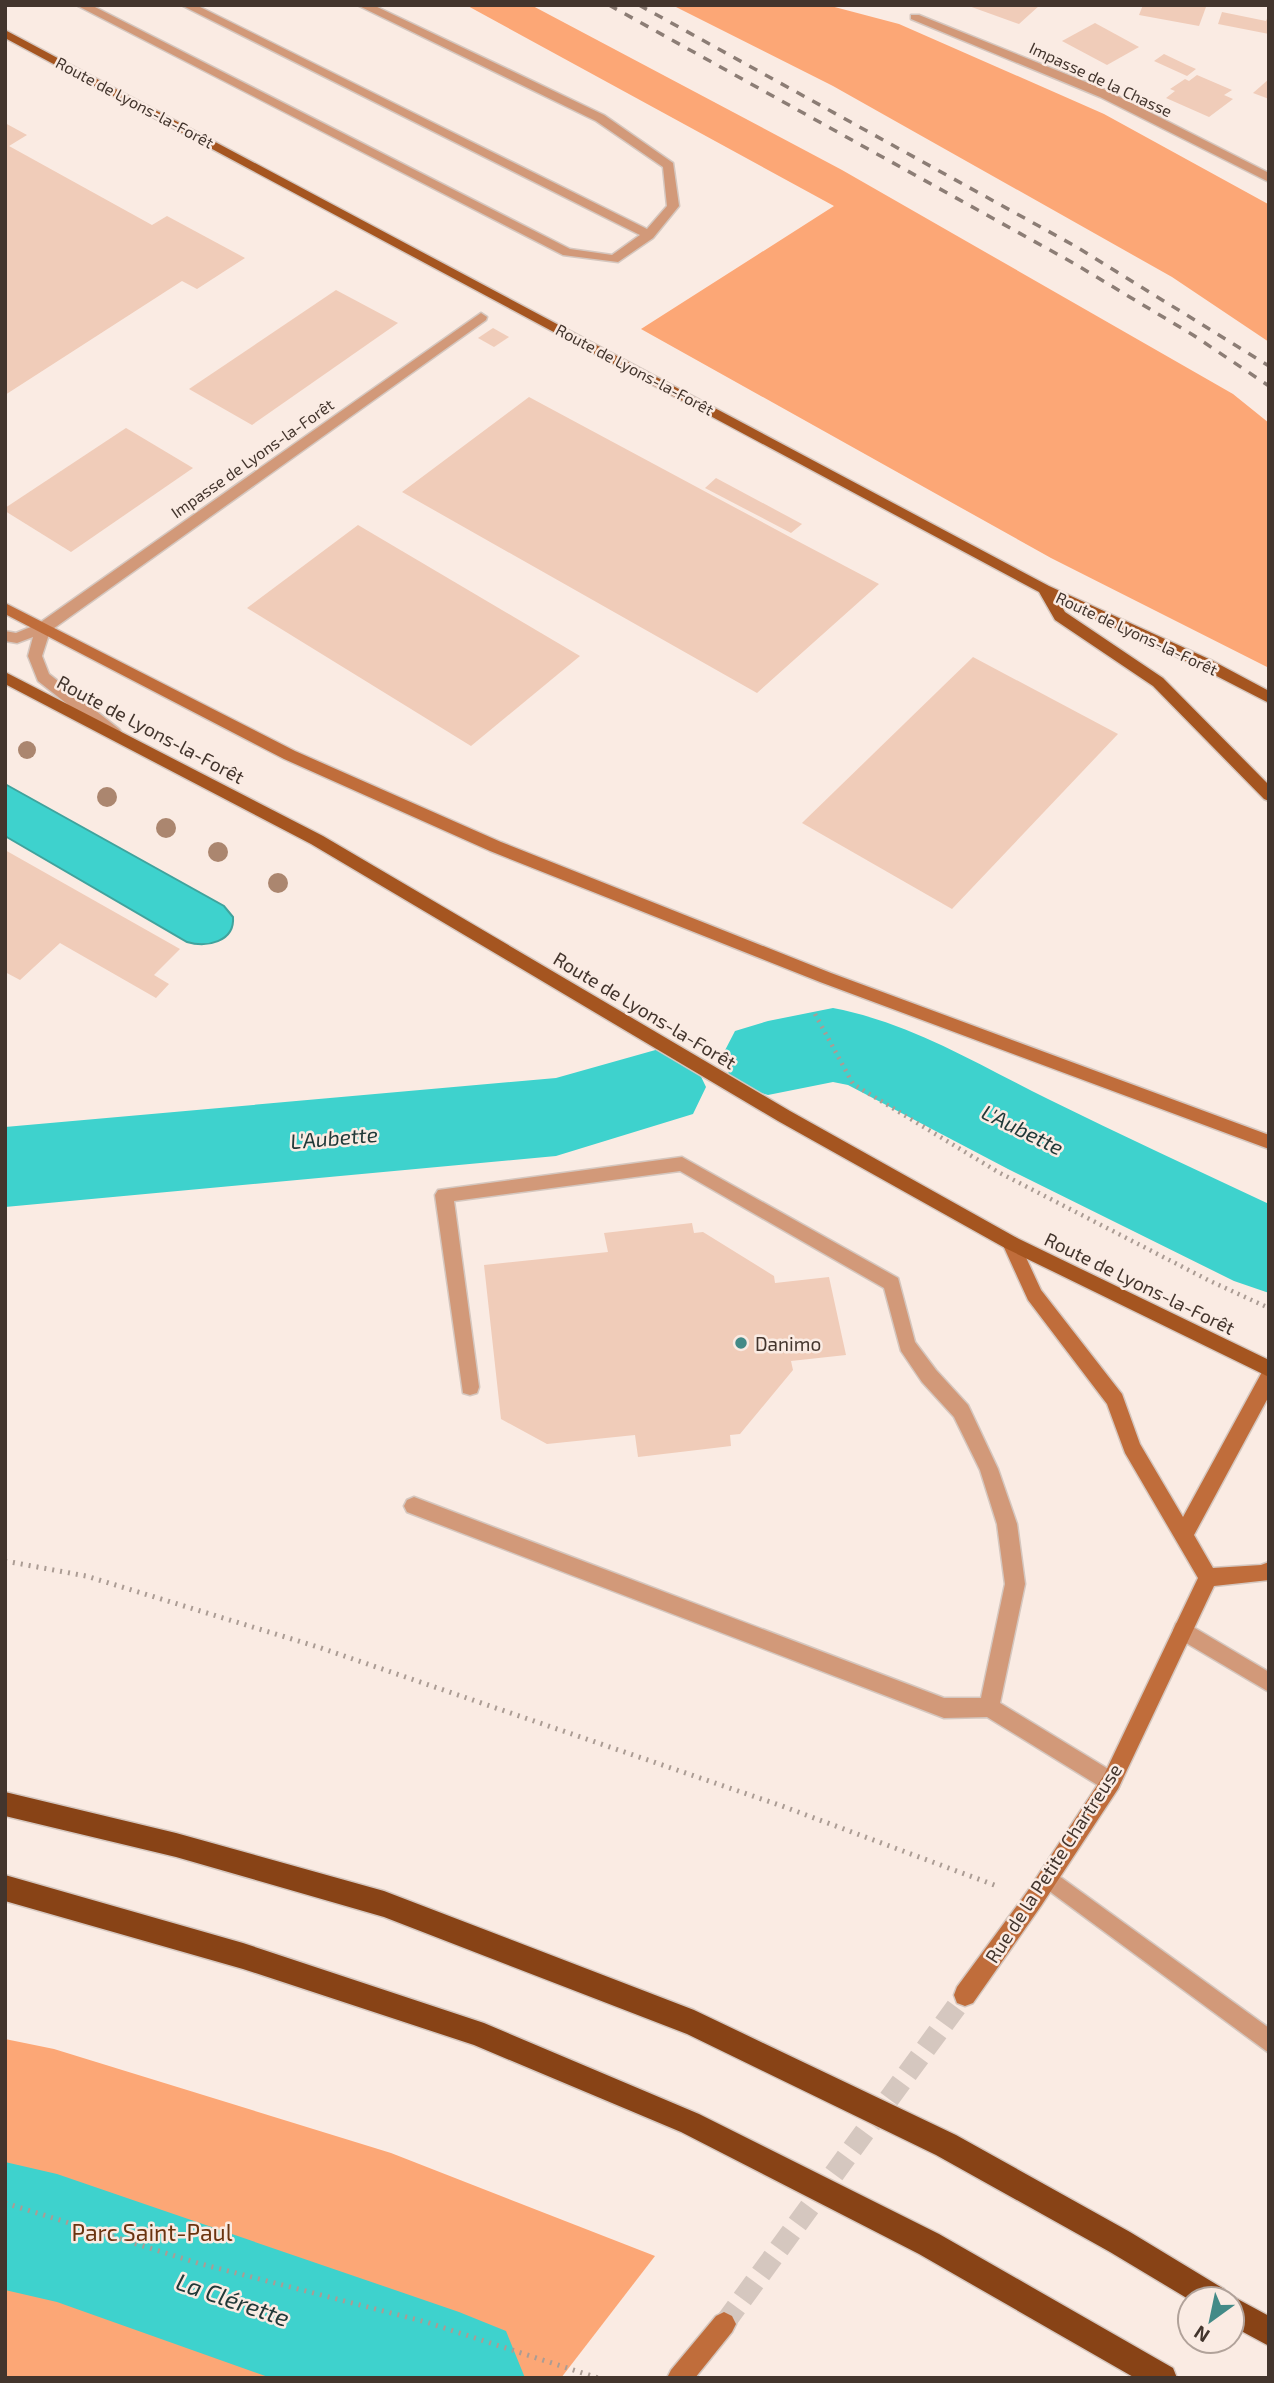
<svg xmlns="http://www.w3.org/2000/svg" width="1274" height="2383" viewBox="0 0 1274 2383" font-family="'Exo 2',sans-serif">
  <rect width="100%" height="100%" fill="#faebe3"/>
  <!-- green -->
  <g fill="#fca776">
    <polygon points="466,5 531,5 842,170 1233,394 1269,423 1269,668 1051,558 641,329 834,206"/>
    <polygon points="672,5 827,5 899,24 1104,114 1268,204 1269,342 1172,277 833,86"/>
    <polygon points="5,2039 54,2049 391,2153 655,2256 561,2378 5,2378"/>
  </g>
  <!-- water -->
  <path fill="#3ed2cd" stroke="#40a39d" stroke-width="2" d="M5,784L224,906L233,917C235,942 206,948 187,942L5,836Z"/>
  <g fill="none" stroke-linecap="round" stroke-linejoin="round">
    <!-- river -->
    <g fill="#3ed2cd" fill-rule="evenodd">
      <path d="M833,1008C911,1023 977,1064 1048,1099C1121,1135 1195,1169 1269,1204V1293L1234,1281L1008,1169L848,1085L833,1082L768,1095L735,1085L721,1058L735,1031L768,1021Z"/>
      <polygon points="659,1049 693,1060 706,1087 693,1114 556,1156 5,1207 5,1127 556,1078"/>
      <polygon points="5,2162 57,2174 459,2312 506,2331 525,2378 271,2378 57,2302 5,2290"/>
    </g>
  </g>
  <!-- building -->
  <g fill="#f0ccb9">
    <polygon points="966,5 1040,5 1019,24"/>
    <polygon points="1143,5 1198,5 1206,7 1199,26 1139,15"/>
    <polygon points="1222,12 1266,21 1269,14 1269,34 1218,24"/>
    <polygon points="1095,23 1139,47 1107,65 1062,41"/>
    <polygon points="1164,54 1187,65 1196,69 1187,76 1154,61"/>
    <polygon points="1197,75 1232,90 1224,95 1233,99 1209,117 1166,98 1175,91 1170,89 1185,79 1189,81"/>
    <polygon points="1269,79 1269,99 1253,93"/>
    <polygon points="5,123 27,135 9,146 152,225 167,216 245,258 197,289 182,281 5,395"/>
    <polygon points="336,290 398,323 252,425 189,389"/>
    <polygon points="493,328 509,337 494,347 478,338"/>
    <polygon points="529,397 788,536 879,584 757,693 402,492"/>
    <polygon points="126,428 193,468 71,552 5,511 5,508"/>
    <polygon points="716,478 802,524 791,533 705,488"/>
    <polygon points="358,525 580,656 471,746 247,608"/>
    <polygon points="973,657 1118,734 952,909 802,823"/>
    <polygon points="5,850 180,949 154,975 169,984 156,998 60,943 20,980 5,972"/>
    <polygon points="692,1223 694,1233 703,1232 774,1276 775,1283 829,1277 846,1355 791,1361 793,1370 740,1434 730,1435 731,1446 638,1457 635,1435 547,1444 501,1419 484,1265 608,1252 604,1233"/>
  </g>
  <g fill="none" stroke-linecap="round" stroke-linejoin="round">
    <!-- secondary-tunnel -->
    <polyline stroke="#d5c7bf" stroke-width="21" stroke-dasharray="21 10" stroke-linecap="butt" points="724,2324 965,1995"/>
    <!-- lane casing -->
    <g stroke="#d5c7bf" stroke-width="3">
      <g id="lane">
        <polygon points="76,5 91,5 570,249 612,255 640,235 181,5 196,5 647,229 667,206 663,167 596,121 357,5 373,5 604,115 673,163 679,206 653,238 618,262 563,255"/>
        <polygon points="682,1157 898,1278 915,1342 936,1370 968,1405 998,1469 1017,1524 1025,1584 1000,1703 1118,1775 1121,1782 1118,1789 1111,1792 1104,1789 987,1717 944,1718 407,1512 404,1506 407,1500 414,1497 944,1698 981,1698 1005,1584 997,1524 980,1470 954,1417 922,1382 901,1351 884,1288 680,1171 454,1201 479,1387 477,1393 470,1395 463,1393 435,1195 438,1190"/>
        <polygon points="1183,1621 1269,1672 1269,1692 1176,1637 1173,1630 1176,1623"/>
        <polygon points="1048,1868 1269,2028 1269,2053 1041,1885 1037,1878 1041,1871"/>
      </g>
    </g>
    <!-- street casing -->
    <g stroke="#d5c7bf" stroke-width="3">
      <g id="street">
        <polygon points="911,15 919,15 1108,91 1269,173 1269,182 1100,97 911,19"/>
        <polygon points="481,313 487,317 486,320 50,631 42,656 49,674 119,729 122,733 119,737 109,737 38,681 28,656 33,637 17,643 5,641 5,631 16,633 38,624"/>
      </g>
    </g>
    <!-- secondary casing -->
    <g stroke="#d5c7bf" stroke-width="3">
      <g id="secondary">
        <polygon points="5,603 295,751 501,842 831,973 1269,1135 1269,1149 820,982 490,851 284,759 5,614"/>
        <polygon points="1011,1236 1017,1238 1041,1290 1122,1394 1140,1444 1183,1517 1262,1372 1269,1370 1269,1396 1194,1535 1213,1568 1261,1565 1269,1562 1269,1580 1214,1586 1118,1789 1041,1906 973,2003 965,2006 957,2003 954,1995 957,1987 1027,1892 1104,1775 1198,1578 1125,1453 1107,1404 1028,1300 1002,1243 1005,1238"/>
        <polygon points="724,2312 732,2316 736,2324 732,2332 695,2378 667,2378 671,2370 716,2316"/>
      </g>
    </g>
    <!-- primary casing -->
    <g stroke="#d5c7bf" stroke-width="3">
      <g id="primary">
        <polygon points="5,30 1049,586 1211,660 1269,691 1269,703 1201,668 1059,602 1065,612 1163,678 1269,785 1269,801 1264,799 1153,686 1055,620 1039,592 5,38"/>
        <polygon points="5,672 323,836 790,1111 1017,1238 1269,1360 1269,1377 1005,1248 778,1121 311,844 5,684"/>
      </g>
    </g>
    <!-- highway casing -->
    <g stroke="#d5c7bf" stroke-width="3">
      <g id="highway">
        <polygon points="5,1792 176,1833 384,1891 694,2010 956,2135 1130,2232 1224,2289 1227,2298 1232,2296 1269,2316 1269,2346 1232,2326 1232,2299 1190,2300 1110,2252 936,2155 687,2034 384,1917 176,1857 5,1816"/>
        <polygon points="5,1875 243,1943 484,2023 699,2114 939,2234 1173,2368 1177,2378 1135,2378 919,2254 681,2132 474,2045 243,1969 5,1901"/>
      </g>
    </g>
    <!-- path-far1 -->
    <polyline stroke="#ab9c94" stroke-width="4.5" stroke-dasharray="2 5" stroke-linecap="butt" points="815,1014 853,1084 998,1172 1210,1281 1269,1308"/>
    <!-- path -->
    <g stroke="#ab9c94" stroke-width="5" stroke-dasharray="2 6" stroke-linecap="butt">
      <polyline points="5,1561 86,1576 318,1647 782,1806 997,1886"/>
      <polyline points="5,2203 201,2264 426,2322 598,2378"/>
    </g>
    <!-- lane -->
    <use href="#lane" fill="#d29979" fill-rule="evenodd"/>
    <!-- street -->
    <use href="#street" fill="#d29979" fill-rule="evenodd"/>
    <!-- secondary -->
    <use href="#secondary" fill="#c06d3b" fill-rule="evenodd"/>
    <!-- primary -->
    <use href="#primary" fill="#a55520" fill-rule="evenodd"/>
    <!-- highway -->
    <use href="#highway" fill="#884316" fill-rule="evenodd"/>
    <!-- rail -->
    <g stroke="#8c7d75" stroke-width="3.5" stroke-dasharray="9 9" stroke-linecap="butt">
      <polyline points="609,5 1075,264 1193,335 1269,386"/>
      <polyline points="639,5 1075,246 1269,366"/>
    </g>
  </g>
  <!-- trees -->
  <g fill="#ab866f">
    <circle cx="27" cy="750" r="9"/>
    <circle cx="107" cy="797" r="10"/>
    <circle cx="166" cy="828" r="10"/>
    <circle cx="218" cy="852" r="10"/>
    <circle cx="278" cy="883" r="10"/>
  </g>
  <!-- markers -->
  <circle fill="#438a87" stroke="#faebe3" stroke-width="2.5" cx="741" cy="1343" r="7"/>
  <g text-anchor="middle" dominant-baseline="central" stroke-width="5" stroke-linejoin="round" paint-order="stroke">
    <!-- far-street labels -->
    <g font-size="16" fill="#43352d" stroke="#faebe3">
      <text transform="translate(1101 79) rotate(25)">Impasse de la Chasse</text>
      <text transform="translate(135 102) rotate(28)">Route de Lyons-la-Forêt</text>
      <text transform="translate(635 369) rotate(28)">Route de Lyons-la-Forêt</text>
      <text transform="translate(252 458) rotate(-35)">Impasse de Lyons-la-Forêt</text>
      <text transform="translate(1137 633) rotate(25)">Route de Lyons-la-Forêt</text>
    </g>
    <!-- street labels -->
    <g font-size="19" fill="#43352d" stroke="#faebe3">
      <text transform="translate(151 729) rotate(28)">Route de Lyons-la-Forêt</text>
      <text transform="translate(645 1010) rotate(31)">Route de Lyons-la-Forêt</text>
      <text transform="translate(1140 1283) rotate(26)">Route de Lyons-la-Forêt</text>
      <text transform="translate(1053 1863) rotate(-57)">Rue de la Petite Chartreuse</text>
    </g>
    <!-- poi labels -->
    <g font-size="19" fill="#43352d" stroke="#faebe3" text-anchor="start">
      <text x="755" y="1343">Danimo</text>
    </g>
    <!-- water labels -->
    <g font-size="21" font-style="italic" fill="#213938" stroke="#faebe3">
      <text transform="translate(1023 1129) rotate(26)">L'Aubette</text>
      <text transform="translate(334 1137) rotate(-5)">L'Aubette</text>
    </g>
    <!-- near-park labels -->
    <g font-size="23" fill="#6b3410" stroke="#faebe3">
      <text x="152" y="2232">Parc Saint-Paul</text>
    </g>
    <!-- near-water labels -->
    <g font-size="24" font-style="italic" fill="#213938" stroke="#faebe3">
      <text transform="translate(233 2299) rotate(19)">La Clérette</text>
    </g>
  </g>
  <!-- border -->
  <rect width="1274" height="2383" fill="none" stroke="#43352d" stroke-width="14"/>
  <!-- north arrow -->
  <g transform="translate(1211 2320) rotate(213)"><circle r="33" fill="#faebe3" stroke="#b1a29a" stroke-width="2"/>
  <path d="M0-5L12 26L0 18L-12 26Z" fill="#438a87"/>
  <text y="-10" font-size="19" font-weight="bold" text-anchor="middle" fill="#43352d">N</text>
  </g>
</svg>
